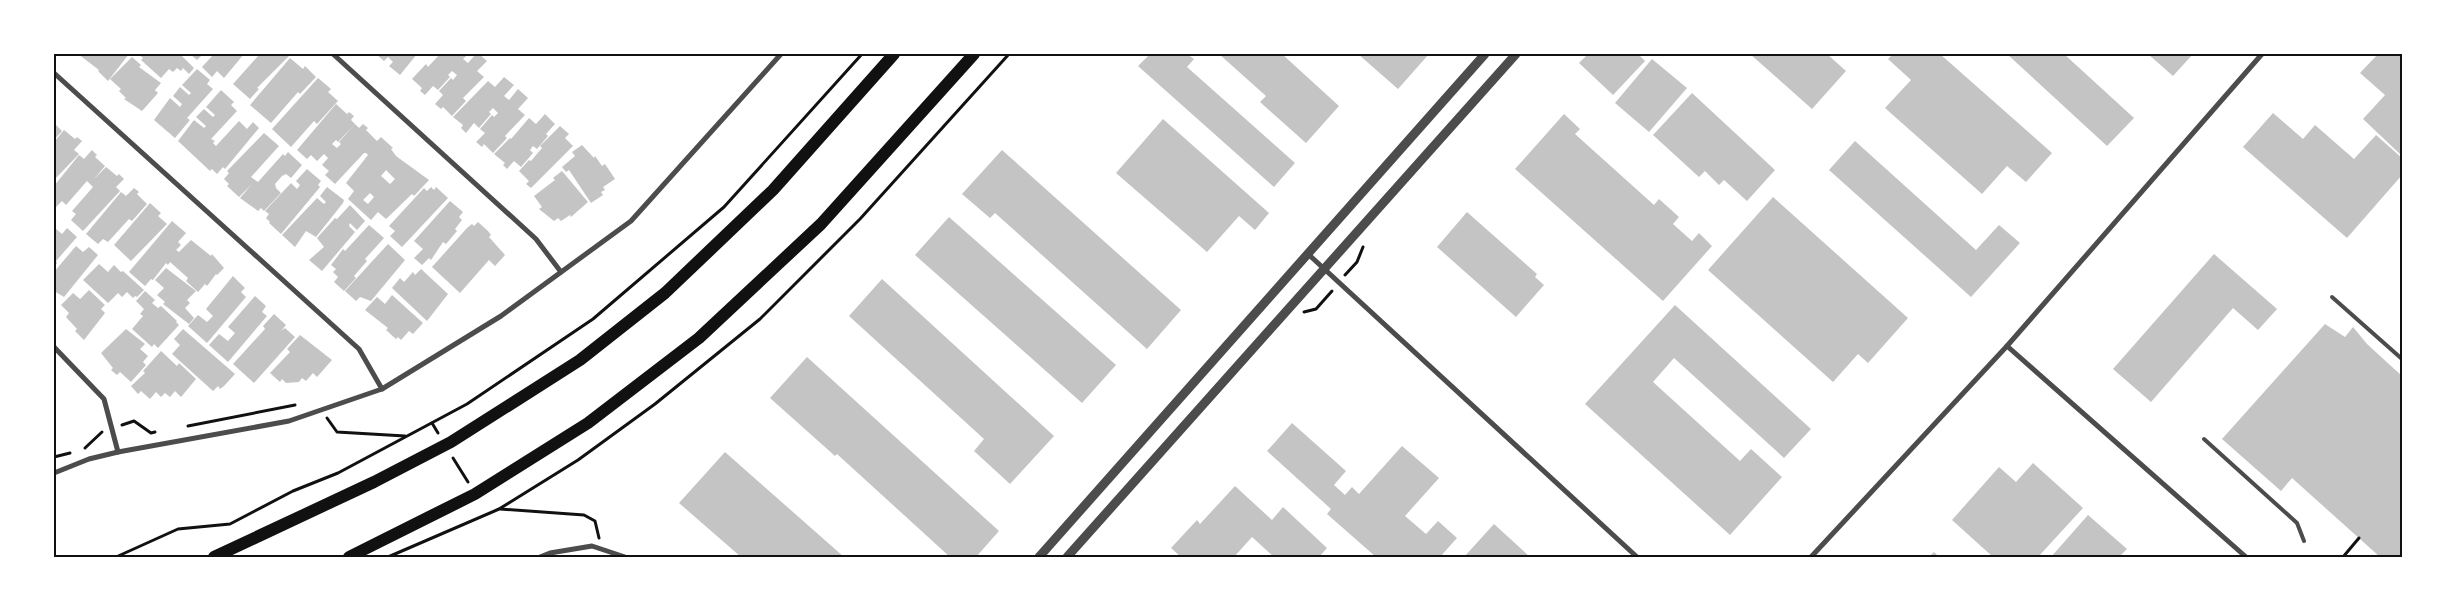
<svg xmlns="http://www.w3.org/2000/svg" width="2456" height="611" viewBox="0 0 2456 611" font-family="Inter,sans-serif">
  <rect width="100%" height="100%" fill="#fff"/>
  <!-- building -->
  <g fill="#c4c4c4" fill-rule="evenodd">
    <polygon points="78,54 129,54 108,81 98,71 99,70"/>
    <polygon points="138,54 180,54 194,68 189,74 183,68 181,71 177,68 173,72 169,69 161,78 141,60 143,58"/>
    <polygon points="190,54 203,54 197,60"/>
    <polygon points="214,54 244,54 224,78 217,71 212,77 202,67"/>
    <polygon points="255,54 290,55 257,88 259,89 250,99 233,84 258,56"/>
    <polygon points="376,54 417,54 400,75 389,66 393,62 388,57 384,61"/>
    <polygon points="440,54 468,54 463,59 468,63 476,54 479,54 487,61 477,71 484,77 463,98 466,101 452,116 443,107 441,109 435,104 443,95 439,91 451,78 453,80 457,75 452,71 448,75 450,77 438,90 433,86 425,95 420,91 422,88 412,79 426,64 428,67"/>
    <polygon points="1150,54 1187,54 1194,59 1187,67 1295,163 1274,187 1138,66"/>
    <polygon points="1219,54 1282,54 1339,106 1306,143 1260,102 1266,96"/>
    <polygon points="1358,54 1429,54 1398,89"/>
    <polygon points="1588,54 1638,54 1645,61 1613,95 1579,63"/>
    <polygon points="1750,54 1827,54 1846,71 1812,109"/>
    <polygon points="1893,54 1940,54 2052,153 2026,182 2007,166 1982,194 1885,108 1911,80 1888,59"/>
    <polygon points="2007,54 2064,54 2134,118 2107,146"/>
    <polygon points="2148,54 2193,54 2173,76"/>
    <polygon points="2378,54 2402,54 2402,151 2400,154 2363,119 2385,95 2360,73"/>
    <polygon points="132,57 141,65 139,67 161,83 155,90 158,93 142,111 124,99 126,98 119,91 121,89 110,79"/>
    <polygon points="290,58 303,69 305,66 316,77 300,94 298,92 271,123 250,105"/>
    <polygon points="1652,59 1687,88 1649,132 1615,103"/>
    <polygon points="197,69 210,80 207,84 213,89 187,118 190,120 175,138 154,120 170,98 180,107 182,104 173,96 180,87 189,95 191,93 182,85"/>
    <polygon points="504,77 514,85 504,96 509,100 518,89 528,98 518,109 525,115 505,136 507,138 493,153 484,144 482,147 476,142 485,133 480,129 492,115 494,117 498,113 493,108 489,112 491,114 479,128 474,123 466,133 461,128 463,125 453,117 488,81 495,87"/>
    <polygon points="318,78 331,89 328,92 338,101 317,124 314,121 291,147 272,129"/>
    <polygon points="221,90 234,102 231,105 237,111 211,139 215,141 213,143 216,146 239,121 247,129 253,122 259,128 225,169 223,167 217,174 212,169 210,171 178,141 194,120 204,128 206,126 196,117 204,109 213,117 215,115 206,107"/>
    <polygon points="1692,93 1775,170 1747,201 1724,180 1719,185 1705,171 1699,177 1653,135"/>
    <path d="M336,104L347,114L349,112L354,116L351,120L355,124L338,142L336,140L332,144L337,148L341,144L339,142L355,124L359,128L363,124L368,128L366,130L377,141L381,137L393,148L391,149L396,156L429,180L414,196L412,194L386,219L378,212L371,220L348,199L354,191L346,183L368,155L366,153H364L335,184L325,175L329,171L322,165L328,158L324,154L317,161L311,155L307,159L297,150ZM386,170L395,179L390,184L381,176ZM370,193L374,197L368,204L363,200Z"/>
    <polygon points="2273,113 2303,139 2315,125 2354,159 2376,135 2402,158 2402,175 2347,238 2243,147"/>
    <polygon points="545,114 555,124 546,134 548,136 537,149 533,146 530,150 533,153 521,167 514,161 507,169 503,165 505,163 494,154 510,138 511,139 529,118 536,124"/>
    <polygon points="1564,114 1580,129 1575,134 1654,205 1659,199 1679,217 1673,224 1692,241 1699,233 1712,246 1663,301 1515,169"/>
    <polygon points="1163,119 1269,213 1255,230 1239,216 1207,252 1116,173"/>
    <polygon points="54,123 62,131 54,140"/>
    <polygon points="560,126 569,134 565,138 573,146 531,188 526,184 529,181 519,171 529,160 531,161 542,148 540,146"/>
    <polygon points="64,130 75,139 77,137 82,141 74,150 79,154 54,180 54,142"/>
    <polygon points="264,133 279,146 251,177 255,180 258,182 283,154 285,156 288,152 302,165 291,178 286,174 282,176 275,184 276,188 281,193 264,211 261,208 258,211 240,198 252,184 239,197 227,186 229,184 224,179 229,173 227,171"/>
    <polygon points="1855,141 1976,250 1999,225 2020,243 1971,297 1829,170"/>
    <polygon points="582,145 594,158 595,156 602,166 605,164 615,179 603,187 605,190 601,192 603,195 591,203 569,170 566,172 562,167 575,156 572,152"/>
    <polygon points="92,150 97,155 95,157 105,166 94,179 106,167 117,176 119,174 124,179 116,187 120,191 83,231 71,220 76,214 72,211 93,187 87,181 66,205 62,201 56,207 54,205 54,186 79,155 84,159"/>
    <polygon points="1002,150 1181,310 1147,349 995,213 990,218 962,194"/>
    <polygon points="307,169 321,181 318,185 320,187 281,234 269,223 270,222 266,218 269,214 265,211 291,183 297,189 300,185 296,181"/>
    <polygon points="562,171 588,202 571,217 570,215 561,221 558,218 554,221 539,209 542,207 534,196 555,180 553,178"/>
    <polygon points="327,187 344,200 343,203 316,237 306,231 295,247 282,235 317,198 324,204 326,202 320,196"/>
    <polygon points="431,187 434,190 436,187 448,198 402,247 390,236 395,231 389,226 424,188 427,191"/>
    <polygon points="134,188 139,192 137,194 147,204 132,221 129,219 108,242 103,239 98,244 86,234 121,192 126,196"/>
    <polygon points="1773,197 1908,318 1868,363 1858,354 1833,382 1708,270"/>
    <polygon points="450,201 463,212 459,217 462,220 455,229 457,231 446,244 443,242 431,260 429,258 422,265 414,258 423,249 414,241"/>
    <polygon points="150,203 161,213 158,216 167,224 131,261 114,245"/>
    <polygon points="350,205 365,221 357,230 350,223 349,226 355,232 322,271 309,260 324,247 317,238 335,218 337,219"/>
    <polygon points="1467,212 1537,274 1535,277 1544,285 1516,317 1437,247"/>
    <polygon points="949,217 1116,365 1082,403 915,255"/>
    <polygon points="172,221 186,233 178,242 181,245 176,250 179,252 173,258 191,240 211,256 212,254 224,268 217,275 216,274 207,286 205,284 198,292 186,281 188,278 170,262 168,265 166,263 153,280 151,279 145,286 129,272"/>
    <polygon points="478,222 488,231 491,235 489,237 505,255 495,266 489,260 460,293 432,267 467,228 472,224 474,226"/>
    <polygon points="369,225 384,238 365,259 367,261 354,276 356,278 344,291 334,282 338,277 333,272 336,269 331,265 343,249 345,251"/>
    <polygon points="55,228 62,234 67,228 77,237 56,261 57,263 54,267"/>
    <polygon points="388,244 405,260 371,301 360,297 356,301 345,291"/>
    <polygon points="76,246 83,252 89,247 98,255 64,297 54,291 54,272"/>
    <polygon points="2214,254 2277,309 2258,330 2233,308 2151,402 2113,369"/>
    <polygon points="99,264 108,272 114,265 121,272 123,271 144,290 137,297 135,296 133,298 127,292 122,297 118,293 108,303 83,280"/>
    <polygon points="166,268 196,291 187,300 190,303 185,308 194,318 189,324 163,304 165,302 157,295 164,288 155,280"/>
    <polygon points="421,269 448,294 427,321 392,288 400,278 404,282 413,272 415,275"/>
    <polygon points="233,276 245,288 241,292 246,297 207,343 188,326 198,315 207,322 213,316 206,309"/>
    <polygon points="882,279 1054,436 1010,484 974,451 984,439 849,316"/>
    <polygon points="89,290 105,305 101,309 105,313 84,340 75,331 77,329 66,317 69,313 61,305 73,293 80,299"/>
    <polygon points="145,291 155,300 152,303 158,308 161,306 177,321 176,322 179,325 158,348 154,344 152,347 132,329 143,316 140,314 144,309 136,301"/>
    <polygon points="392,295 423,323 413,334 409,331 401,340 398,337 396,339 386,330 388,328 365,310 377,297 385,304"/>
    <polygon points="255,296 266,306 262,312 267,316 228,362 209,345 219,334 228,341 235,333 228,327"/>
    <polygon points="1675,305 1811,429 1784,458 1674,358 1653,382 1740,461 1751,449 1782,477 1730,535 1585,404"/>
    <polygon points="274,314 286,325 281,331 285,328 295,337 254,383 233,364 265,329 263,326"/>
    <polygon points="2325,324 2345,337 2353,327 2367,344 2402,376 2402,557 2380,557 2292,478 2281,491 2222,439"/>
    <polygon points="126,329 145,344 140,349 148,356 143,362 146,365 131,382 120,372 117,375 111,370 113,368 101,353"/>
    <polygon points="183,329 235,374 224,386 220,389 218,386 213,391 172,354 180,345 174,339"/>
    <polygon points="300,335 332,360 317,377 313,373 306,381 302,378 299,382 286,383 282,379 280,382 270,373 290,352 287,349"/>
    <polygon points="161,351 177,366 179,363 196,379 181,397 175,391 170,397 165,393 161,397 156,392 150,399 141,391 138,394 131,386 145,373 143,371"/>
    <polygon points="807,357 999,531 976,557 950,557 837,454 835,456 770,398"/>
    <polygon points="1292,423 1346,471 1334,485 1345,495 1352,487 1359,494 1402,446 1439,478 1405,516 1426,534 1438,521 1457,538 1440,557 1376,557 1327,514 1331,509 1267,451"/>
    <polygon points="725,452 844,557 741,557 679,503"/>
    <polygon points="2033,463 2083,508 2038,557 1993,557 1952,520 1999,467 2016,482"/>
    <polygon points="1235,486 1272,520 1283,507 1327,548 1319,557 1274,557 1252,537 1234,557 1181,557 1171,548 1197,520 1200,524"/>
    <polygon points="2088,515 2127,549 2119,557 2051,557"/>
    <polygon points="1494,524 1530,557 1464,557"/>
    <polygon points="1934,552 1939,557 1929,557"/>
  </g>
  <g fill="none" stroke-linecap="round" stroke-linejoin="round">
    <!-- path -->
    <g stroke="#111" stroke-width="3">
      <polyline points="1345,275 1357,262 1363,247"/>
      <polyline points="2402,291 2402,293"/>
      <polyline points="1304,312 1316,309 1332,291"/>
      <polyline points="327,418 337,432 405,436"/>
      <polyline points="432,423 438,433"/>
      <polyline points="122,425 134,421 151,433 155,432"/>
      <polyline points="188,426 295,405"/>
      <polyline points="85,448 102,432"/>
      <polyline points="54,457 70,453"/>
      <polyline points="453,458 468,482"/>
      <polyline points="500,509 584,515 595,521 599,538"/>
      <polyline points="116,557 178,529 230,524 293,491 338,473 467,404 593,319 724,207 862,54"/>
      <polyline points="388,557 499,509 578,460 655,404 760,319 860,219 1009,54"/>
      <polyline points="2343,557 2359,538"/>
    </g>
    <!-- service -->
    <g stroke="#4c4c4c" stroke-width="4">
      <polyline points="2332,297 2402,359"/>
      <polyline points="2204,439 2297,523 2304,541"/>
    </g>
    <!-- minor -->
    <g stroke="#4c4c4c" stroke-width="5">
      <polyline points="333,54 536,239 561,272"/>
      <polyline points="54,73 359,349 382,389"/>
      <polyline points="1308,254 1637,557"/>
      <polyline points="2007,346 2246,557"/>
      <polyline points="54,347 104,399 118,452"/>
      <polyline points="54,473 89,459 118,452 289,421 382,389 501,316 631,221 781,54"/>
      <polyline points="540,557 550,553 592,546 625,557"/>
      <polyline points="1811,557 2007,346 2262,54"/>
    </g>
    <!-- tertiary -->
    <g stroke="#4c4c4c" stroke-width="9">
      <polyline points="1039,557 1485,54"/>
      <polyline points="1067,557 1516,54"/>
    </g>
    <!-- primary -->
    <g stroke="#111" stroke-width="12">
      <polyline points="214,557 374,482 451,442 580,360 665,293 773,190 894,54"/>
      <polyline points="349,557 475,494 588,423 699,338 821,224 974,54"/>
    </g>
  </g>
  <!-- border -->
  <rect width="2456" height="611" fill="none" stroke="#ffffff" stroke-width="110"/>
  <rect x="55" y="55" width="2346" height="501" fill="none" stroke="#111" stroke-width="2"/>
</svg>
